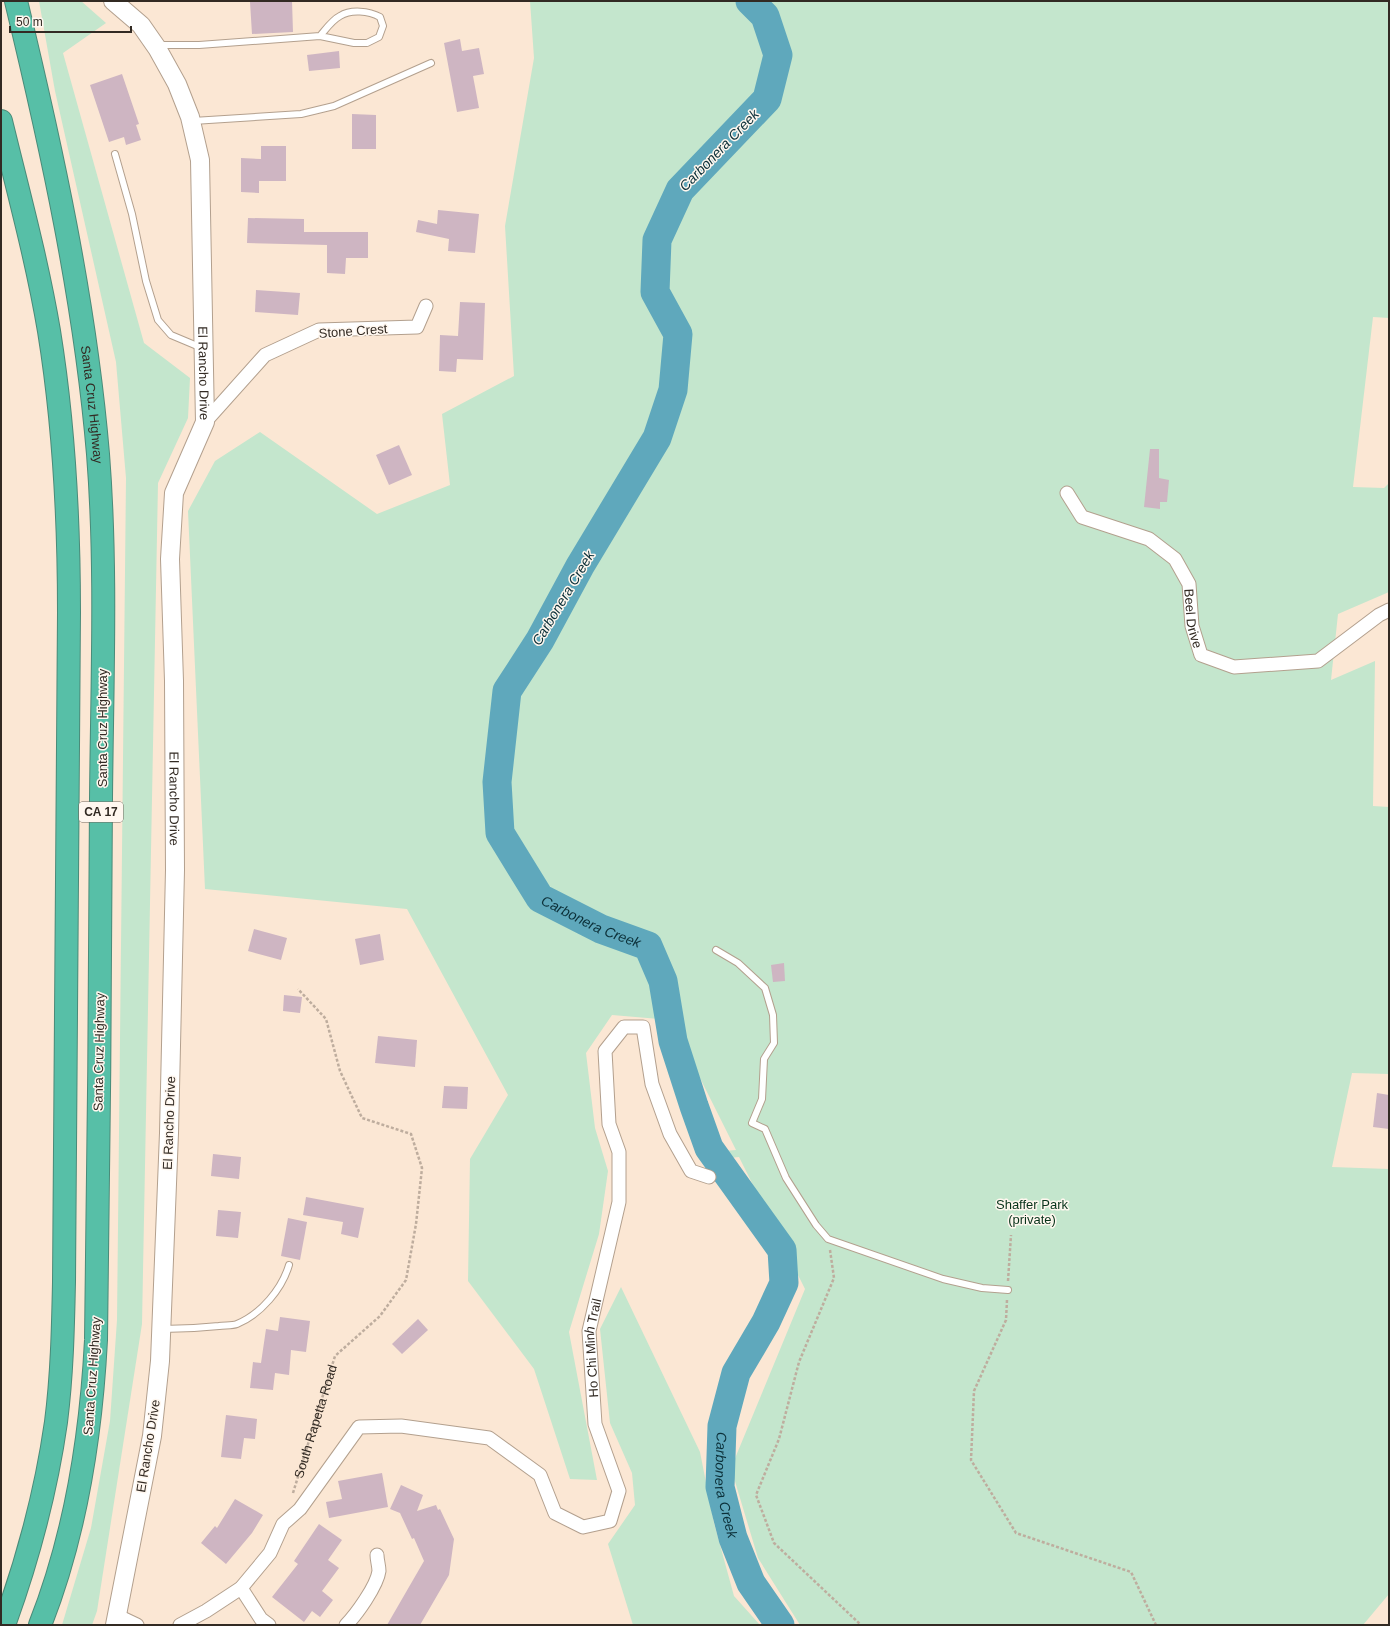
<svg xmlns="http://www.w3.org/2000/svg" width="1390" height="1626" viewBox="0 0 1390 1626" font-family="Helvetica,sans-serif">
  <rect width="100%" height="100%" fill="#fbe7d4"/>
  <!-- green -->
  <g fill="#c4e6cd">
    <polygon points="39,1 81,1 106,23 63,53 144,343 190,378 188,418 158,483 142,1324 97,1611 92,1625 62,1625 91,1528 110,1421 117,1320 126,478 116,362 55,91"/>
    <polygon points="530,1 1389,1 1389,318 1373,317 1353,487 1384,488 1389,483 1389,592 1338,614 1331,680 1375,661 1373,806 1389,807 1389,1074 1352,1073 1332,1167 1389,1169 1389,1594 1363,1625 800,1625 758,1558 731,1468 805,1289 739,1157 729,1158 724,1151 736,1150 671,1020 612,1015 586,1053 595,1128 608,1171 599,1234 569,1332 597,1480 570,1479 534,1369 468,1281 470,1159 508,1095 407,909 205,889 188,511 215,461 260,432 377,514 450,485 442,414 514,376 505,226 534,58"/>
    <polygon points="621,1287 700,1452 714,1523 734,1596 760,1625 633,1625 608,1544 635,1505 632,1473 610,1423 600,1329"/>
  </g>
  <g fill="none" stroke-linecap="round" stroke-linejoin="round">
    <!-- river -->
    <path stroke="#5fa8bc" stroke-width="29" id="s1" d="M750,1L765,16L778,55L767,99L680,190L657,240L655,292L678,334L673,390L657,438L580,566L540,640L507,691L497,782L500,833L540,898L601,929L648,946L663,981L673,1041L694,1106L709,1148L782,1250L784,1283L766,1322L736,1373L722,1426L720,1487L733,1538L751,1583L780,1625"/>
  </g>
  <!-- building -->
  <g fill="#ceb5c2">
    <polygon points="266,1 292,1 293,32 252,34 250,2"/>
    <polygon points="460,39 462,51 479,48 484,74 473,76 479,108 457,112 444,43"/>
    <polygon points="339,51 340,68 309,71 307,55"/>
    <polygon points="122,74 139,124 136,125 141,140 126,145 124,137 109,142 90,85"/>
    <polygon points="352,114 376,115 376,149 352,149"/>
    <polygon points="261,146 286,146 286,181 259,181 259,193 241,192 241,158 261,159"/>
    <polygon points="438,210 479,214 475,253 448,251 449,239 416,232 418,220 437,224"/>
    <polygon points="248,218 304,219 304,232 368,232 368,258 346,258 345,274 327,273 327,245 247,243"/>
    <polygon points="256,290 300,293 298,315 255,312"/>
    <polygon points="460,302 485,303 483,360 457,359 456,372 439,371 440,335 458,336"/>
    <polygon points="399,445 412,475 389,485 376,455"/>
    <polygon points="1150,449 1159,449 1159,478 1169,480 1167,502 1160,502 1160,509 1144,507"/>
    <polygon points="254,929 287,938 281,960 248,951"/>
    <polygon points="380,934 384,960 360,965 355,939"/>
    <polygon points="784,963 785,981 773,982 771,965"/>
    <polygon points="284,995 302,997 300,1013 283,1011"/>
    <polygon points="378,1036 417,1040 415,1067 375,1063"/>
    <polygon points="444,1086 468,1087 467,1109 442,1108"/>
    <polygon points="1377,1093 1389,1095 1389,1129 1373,1127"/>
    <polygon points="213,1154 241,1157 239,1179 211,1176"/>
    <polygon points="306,1197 364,1208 358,1238 341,1234 343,1222 303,1215"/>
    <polygon points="218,1210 241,1212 238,1238 216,1236"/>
    <polygon points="288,1218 307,1222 300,1260 281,1256"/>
    <polygon points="280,1317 310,1321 306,1352 291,1350 289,1375 275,1373 273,1390 250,1388 253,1362 261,1363 266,1329 278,1331"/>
    <polygon points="418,1319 428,1330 402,1354 392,1344"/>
    <polygon points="226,1415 257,1419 255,1439 244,1438 241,1459 221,1457"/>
    <polygon points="382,1473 388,1507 329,1518 326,1502 342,1499 338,1481"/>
    <polygon points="401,1485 423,1495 417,1511 436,1505 438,1510 440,1509 454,1539 449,1575 420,1625 387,1625 424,1561 414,1538 412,1539 400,1513 390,1509"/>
    <polygon points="235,1499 263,1515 252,1533 226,1564 201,1543 215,1526 217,1528"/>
    <polygon points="319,1524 342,1540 328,1560 339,1568 322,1591 333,1600 320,1617 312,1611 304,1622 272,1597 298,1564 294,1561"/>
  </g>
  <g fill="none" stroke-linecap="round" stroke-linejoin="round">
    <!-- lane casing -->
    <g stroke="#b3a08e" stroke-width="8">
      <g id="lane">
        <path d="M158,45H199L320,36C326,29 332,20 340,16C351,9 369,11 380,17L383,26L379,37L367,43H354L320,36"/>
        <polyline points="193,121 301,114 334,106 431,63"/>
        <polyline points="115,154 132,214 146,281 158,320 171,335 202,348"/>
        <polyline points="716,950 738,963 765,988 773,1015 774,1043 764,1059 762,1099 752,1123 765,1129 786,1178 816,1225 828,1239 943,1279 982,1288 1008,1290"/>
        <path d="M163,1329C181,1329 200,1328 219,1326C224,1325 232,1326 237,1324C261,1314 282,1289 289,1265"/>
      </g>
    </g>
    <!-- street casing -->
    <g stroke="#b3a08e" stroke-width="15">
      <g id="street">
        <polyline points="205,422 265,355 319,330 417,327 426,306"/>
        <path id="s3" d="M1067,493L1082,517L1149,539L1175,559L1189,584L1192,626L1201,655L1234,667L1318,661L1379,615L1389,610"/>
        <polyline points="241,1588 261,1619 269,1625"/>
        <polyline points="118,1616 137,1625"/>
        <path id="s4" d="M180,1625L206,1611L241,1588L270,1553L283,1524L300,1509L359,1427L401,1426L489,1438L540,1475L555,1513L583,1527L610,1521L619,1491L595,1424L589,1331L619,1202V1152L609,1124L605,1051L624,1027H643L652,1084L670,1134L691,1171L709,1177"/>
        <path d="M346,1625C356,1615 377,1586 379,1571C379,1566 377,1560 377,1555"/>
      </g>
    </g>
    <!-- secondary casing -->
    <g stroke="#b3a08e" stroke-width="20">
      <g id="secondary">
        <path id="s5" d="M113,1L141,25L157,48L177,84L190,117L200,160L205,422L174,493L170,559L174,681L175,870L169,1133L160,1361L152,1436L115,1625"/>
      </g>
    </g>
    <!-- highway casing -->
    <g stroke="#4a8b79" stroke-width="24">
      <g id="highway">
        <path id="s6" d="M16,1C52,150 85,301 98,454C107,568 102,684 101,799C100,979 99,1160 96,1340C91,1437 76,1534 40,1625"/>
        <path d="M1,121C18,191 37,260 49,331C64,424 69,518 69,612L64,1282C63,1329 62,1375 56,1422C46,1492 28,1559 4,1625"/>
      </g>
    </g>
    <!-- path -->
    <g stroke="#bead9e" stroke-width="2.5" stroke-dasharray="3 2" stroke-linecap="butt">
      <polyline points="830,1250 834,1278 799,1362 779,1439 756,1495 774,1543 861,1625"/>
      <polyline points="1008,1281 1011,1235"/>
      <polyline points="1007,1300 1006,1320 974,1391 971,1460 1016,1533 1131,1572 1156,1625"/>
      <path id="s2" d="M293,1493L335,1356L380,1316L406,1280L416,1224L422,1168L411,1134L362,1118L340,1071L326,1019L298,989"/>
    </g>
    <!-- lane -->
    <use href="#lane" stroke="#fff" stroke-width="6"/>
    <!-- street -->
    <use href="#street" stroke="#fff" stroke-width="13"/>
    <!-- secondary -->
    <use href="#secondary" stroke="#fff" stroke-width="18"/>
    <!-- highway -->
    <use href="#highway" stroke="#57bfa7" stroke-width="22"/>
  </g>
  <g text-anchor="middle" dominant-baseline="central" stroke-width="3" stroke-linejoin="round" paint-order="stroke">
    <!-- shield labels -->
    <rect fill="#fff7ef" stroke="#706860" stroke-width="1" x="79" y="802" width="44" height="20" rx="3"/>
    <g font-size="12" font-weight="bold" fill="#322a23">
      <text x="101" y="812">CA 17</text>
    </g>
    <!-- street labels -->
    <g font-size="13" fill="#322a23" stroke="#fff7ef">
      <text transform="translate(353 331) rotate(-4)">Stone Crest</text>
      <text stroke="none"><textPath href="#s5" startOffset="399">El Rancho Drive</textPath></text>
      <text stroke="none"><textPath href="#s6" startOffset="411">Santa Cruz Highway</textPath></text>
      <text stroke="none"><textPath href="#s3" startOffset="195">Beel Drive</textPath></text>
      <text transform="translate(102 728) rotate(-90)">Santa Cruz Highway</text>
      <text stroke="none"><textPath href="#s5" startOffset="831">El Rancho Drive</textPath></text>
      <text transform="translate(99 1052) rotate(-89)">Santa Cruz Highway</text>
      <text transform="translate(169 1123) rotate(-88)">El Rancho Drive</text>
      <text stroke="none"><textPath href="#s4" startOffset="745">Ho Chi Minh Trail</textPath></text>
      <text transform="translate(92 1376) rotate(-86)">Santa Cruz Highway</text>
      <text stroke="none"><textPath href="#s2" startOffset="75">South Rapetta Road</textPath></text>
      <text transform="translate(148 1446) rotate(-81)">El Rancho Drive</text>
    </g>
    <!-- park labels -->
    <g font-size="13" fill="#07331a" stroke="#fff7ef">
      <text x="1032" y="1204">Shaffer Park<tspan x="1032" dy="15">(private)</tspan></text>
    </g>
    <!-- water labels -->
    <g font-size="14" font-style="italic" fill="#0c3039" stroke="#fff7ef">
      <text transform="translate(719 150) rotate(-46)">Carbonera Creek</text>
      <text transform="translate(563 598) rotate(-59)">Carbonera Creek</text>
      <text stroke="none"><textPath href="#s1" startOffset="1065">Carbonera Creek</textPath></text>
      <text stroke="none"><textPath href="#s1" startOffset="1714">Carbonera Creek</textPath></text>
    </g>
  </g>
  <!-- border -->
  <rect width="1390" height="1626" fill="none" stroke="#322a23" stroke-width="4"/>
  <!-- scale -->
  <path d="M10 26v6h121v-6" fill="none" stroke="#322a23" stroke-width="2"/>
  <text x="16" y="26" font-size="12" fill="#322a23" stroke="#fff7ef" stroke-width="3" paint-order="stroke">50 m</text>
</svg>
